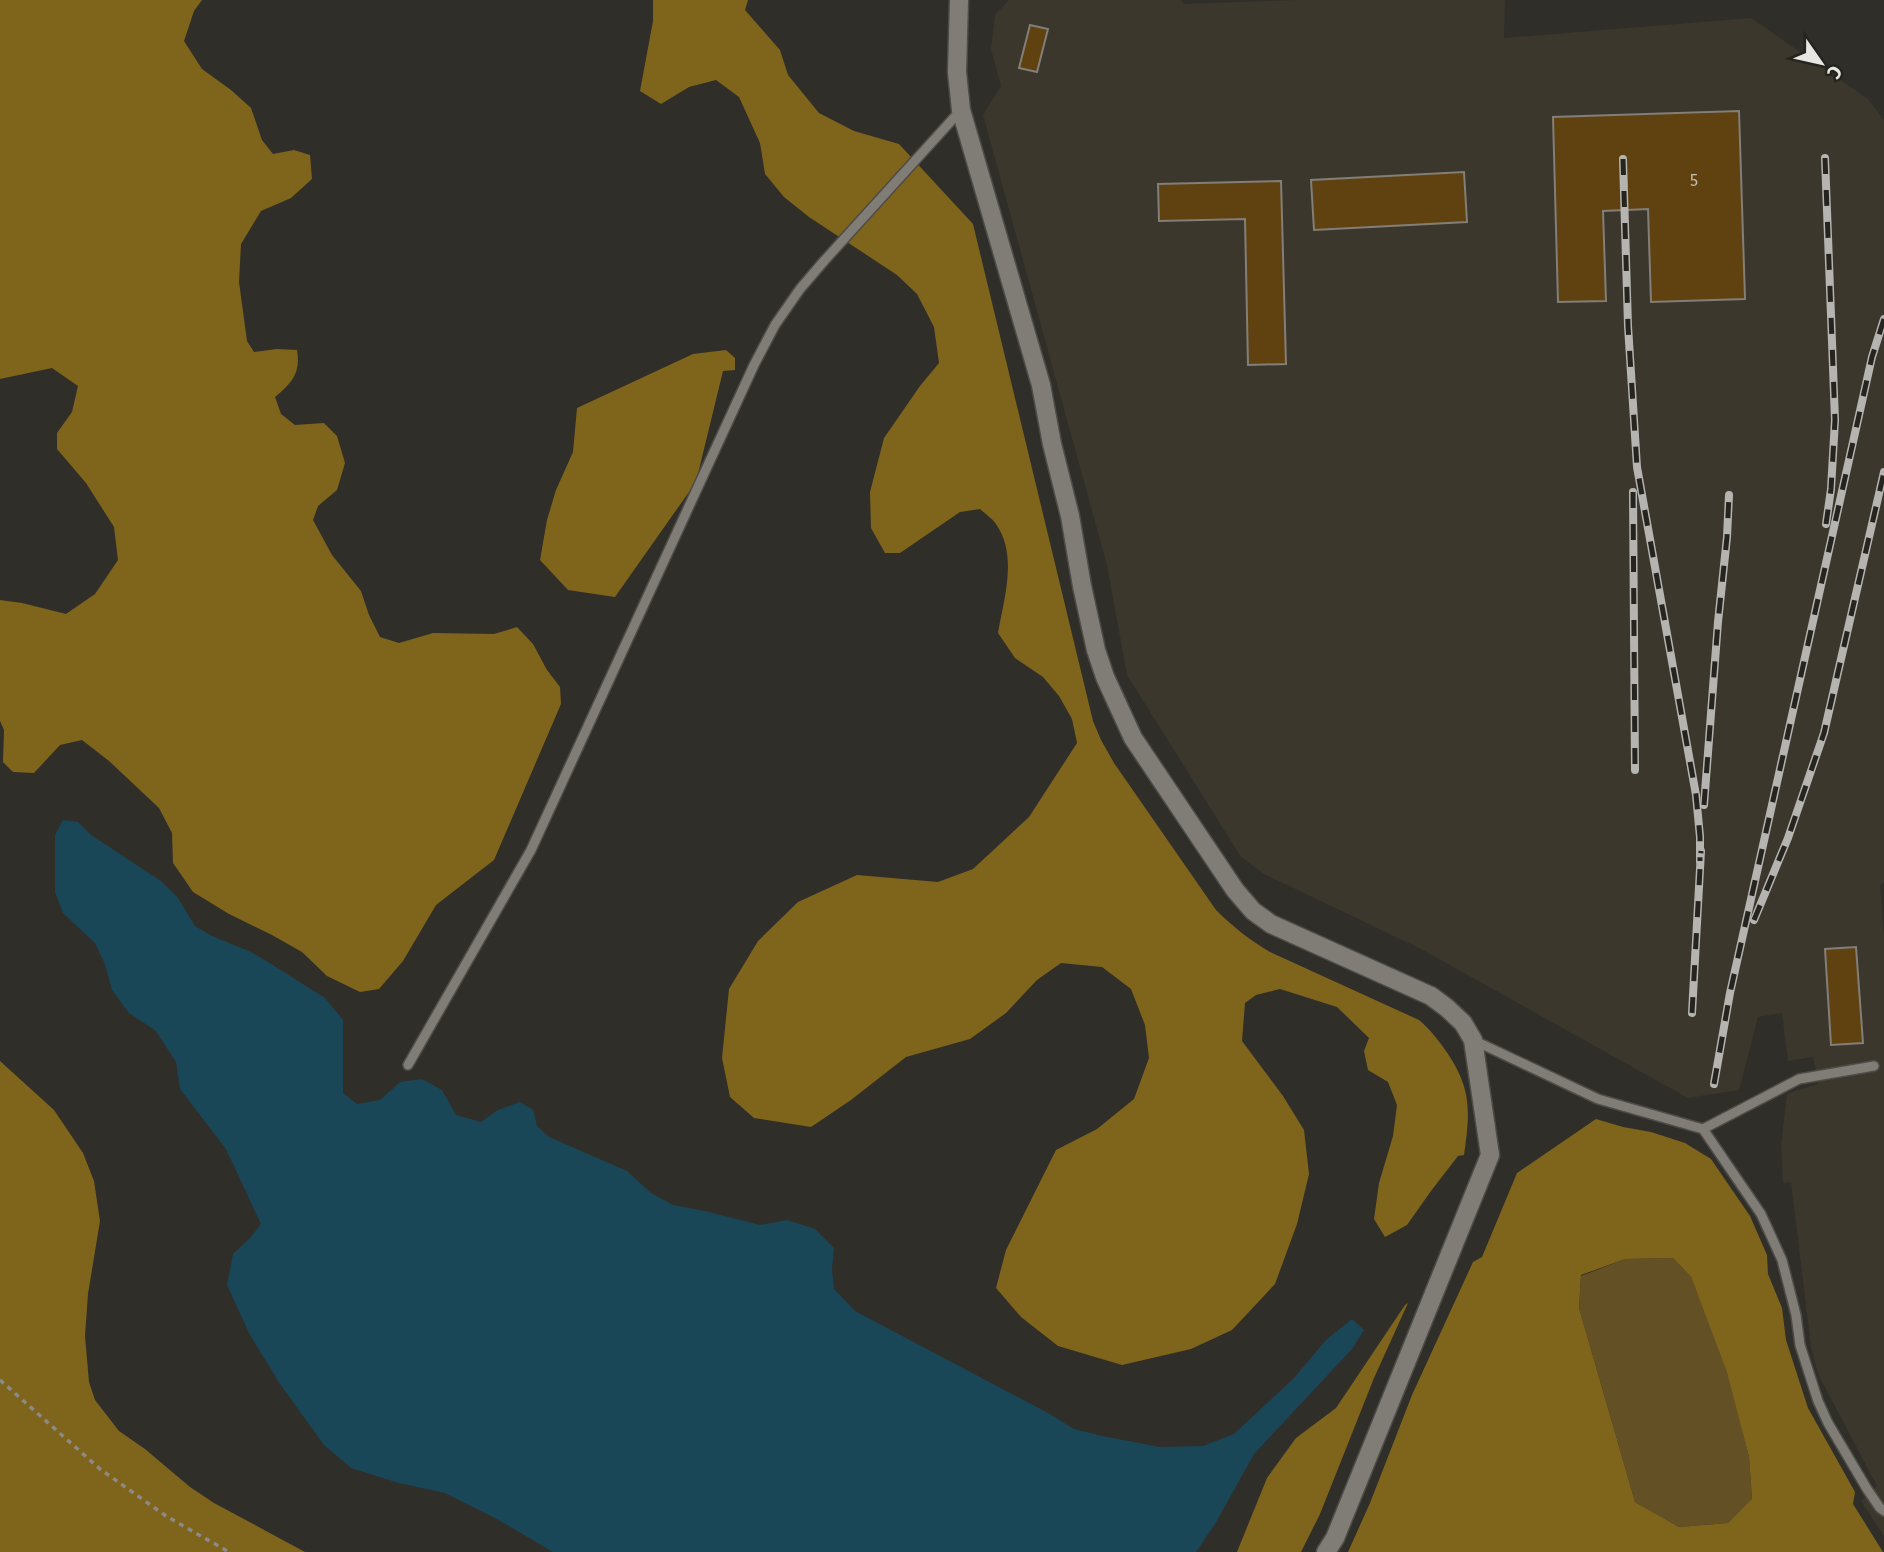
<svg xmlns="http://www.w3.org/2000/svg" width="1884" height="1552" viewBox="0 0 1884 1552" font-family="'Fira Sans',sans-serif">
  <rect width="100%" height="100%" fill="#302e29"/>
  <!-- built -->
  <polygon fill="#3c372c" points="1009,0 1181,0 1183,4 1296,0 1505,0 1504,38 1751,18 1868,99 1884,120 1884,882 1880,885 1884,936 1884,1536 1861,1501 1877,1486 1818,1374 1811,1346 1791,1182 1783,1183 1781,1145 1787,1094 1818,1084 1813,1057 1788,1061 1782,1013 1758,1017 1739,1090 1688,1098 1421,949 1264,874 1241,857 1127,675 1107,565 983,115 1001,86 991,49 995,15"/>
  <!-- green -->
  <polygon fill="#635125" points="1673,1258 1691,1277 1728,1372 1749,1457 1752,1500 1728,1523 1679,1527 1635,1502 1579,1308 1581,1276 1625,1259"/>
  <!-- forest -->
  <g fill="#7f641c" fill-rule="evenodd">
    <path d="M0,0H202L194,11L184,41L202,69L231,90L251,108L262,140L273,154L294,150L310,155L312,179L291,198L261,211L241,244L239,282L247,341L254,352L277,349L297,350C301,373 292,383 275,397L281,414L295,425L324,423L337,436L345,463L337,490L318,506L313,520L332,555L361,591L369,615L380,637L399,643L433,633L494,634L517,627L533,644L547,670L560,687L561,704L494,860L436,905L403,961L379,989L360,992L327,976L302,952L272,935L229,914L193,892L173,863L172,833L159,808L109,761L82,740L60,745L34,773L13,772L3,762L4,730L0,721V600L22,603L66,614L95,594L118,560L114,527L86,483L57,449V433L72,412L78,386L52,368L0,379Z"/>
    <path d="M653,0H748L745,10L780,50L788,75L819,113L854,131L899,144L973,224L1093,721L1101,740L1114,763L1216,910C1233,927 1250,940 1270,952L1419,1020C1431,1030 1439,1041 1448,1054C1472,1090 1470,1113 1464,1155L1458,1156L1431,1191L1407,1225L1385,1237L1374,1219L1379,1183L1393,1136L1397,1105L1388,1082L1368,1070L1364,1051L1369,1038L1337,1007L1280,989L1256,995L1245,1003L1242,1041L1283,1096L1304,1130L1309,1174L1297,1224L1275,1284L1232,1330L1191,1349L1122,1365L1058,1346L1021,1317L996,1288L1006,1250L1056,1150L1097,1129L1134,1099L1149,1058L1145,1025L1131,989L1102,967L1061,963L1037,980L1006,1013L970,1039L906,1057L851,1100L811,1127L754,1118L730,1097L722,1058L729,989L758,941L798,902L857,875L938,882L973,869L1029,817L1077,743L1072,719L1059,696L1043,677L1015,658L998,633C1004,598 1018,556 996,524C992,518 985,514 980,509L960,512L900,553H885L871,528L870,492L884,438L920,386L939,363L934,327L917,294L897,275L809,217L784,197L765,174L760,143L739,97L716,80L689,87L661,104L640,91L653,21Z"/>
    <polygon points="726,350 735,358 735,370 723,371 696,482 615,597 568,590 540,560 547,520 556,490 573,452 577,408 693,354"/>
    <polygon points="0,1061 54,1110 83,1153 94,1181 100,1221 88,1294 85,1336 89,1382 95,1400 119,1431 145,1449 190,1487 214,1503 305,1552 0,1552"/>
    <path d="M1596,1119L1623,1127L1651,1132L1685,1143L1711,1159L1726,1181L1750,1216L1767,1255L1768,1274L1782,1308L1786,1340L1808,1408L1855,1492L1853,1504L1883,1552H1348L1370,1503L1412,1395L1473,1262L1482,1257L1517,1173ZM1673,1258L1691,1277L1727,1372L1749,1457L1752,1499L1728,1523L1679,1527L1635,1502L1579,1308L1581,1275L1625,1259Z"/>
    <polygon points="1408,1303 1374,1378 1320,1514 1301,1552 1237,1552 1267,1478 1296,1438 1336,1408 1405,1305"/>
  </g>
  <!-- water -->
  <polygon fill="#1a4758" points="63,820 78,822 91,835 161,881 178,898 195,926 212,936 251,952 268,962 325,998 343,1020 343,1093 357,1104 380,1100 400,1082 422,1079 442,1090 456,1115 481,1122 498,1110 520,1102 533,1110 537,1126 549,1137 627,1171 651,1193 673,1205 705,1211 760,1225 787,1220 815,1229 834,1248 832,1269 834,1289 855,1311 1048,1413 1074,1429 1102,1436 1160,1447 1203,1446 1234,1434 1294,1378 1326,1340 1352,1319 1364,1330 1352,1349 1254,1454 1215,1524 1196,1552 553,1552 497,1519 445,1493 399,1483 351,1468 324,1445 280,1384 250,1335 227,1285 233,1254 250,1238 261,1224 226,1149 180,1089 176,1062 156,1031 129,1013 112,990 105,964 95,943 63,913 55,892 55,835"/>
  <!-- building -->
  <g fill="#5f4210" stroke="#827e78" stroke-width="2">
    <polygon points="1030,25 1048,29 1037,72 1019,68"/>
    <polygon points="1739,111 1745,299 1651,302 1648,209 1603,211 1606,301 1558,302 1553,117"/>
    <polygon points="1464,172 1467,222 1314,230 1311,180"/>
    <polygon points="1281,181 1286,364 1248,365 1245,219 1159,221 1158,184"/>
    <polygon points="1856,947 1863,1043 1831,1045 1825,949"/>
  </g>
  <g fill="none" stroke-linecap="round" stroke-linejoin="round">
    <!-- service casing -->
    <g stroke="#4e4c48" stroke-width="12">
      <g id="service">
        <polyline points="1473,1040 1598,1099 1703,1129 1761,1214 1782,1260 1796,1315 1800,1345 1818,1401 1828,1423 1867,1489 1880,1508 1884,1511"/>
        <polyline points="408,1065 531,850 754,365 775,325 800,289 824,261 961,110"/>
        <polyline points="1703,1129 1799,1079 1874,1066"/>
      </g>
    </g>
    <!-- minor casing -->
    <g stroke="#4e4c48" stroke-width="21">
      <polyline id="minor" points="959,0 957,72 961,110 1041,385 1052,444 1070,516 1082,586 1096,650 1105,677 1133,738 1235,890 1253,911 1271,924 1431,996 1447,1008 1463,1023 1473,1040 1490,1155 1335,1538 1326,1552"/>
    </g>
    <!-- path -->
    <polyline stroke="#8c8a86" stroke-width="3.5" stroke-dasharray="5 5" stroke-linecap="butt" points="0,1380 100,1469 166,1516 229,1552"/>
    <!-- service -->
    <use href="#service" stroke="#807d77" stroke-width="9"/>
    <!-- minor -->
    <use href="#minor" stroke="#807d77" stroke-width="18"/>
    <!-- rail casing -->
    <g stroke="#b5b4b1" stroke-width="8">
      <g id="rail">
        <polyline points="1825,158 1835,420 1831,489 1826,524"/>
        <polyline points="1623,159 1628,326 1637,467 1696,795 1700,837 1700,861"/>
        <polyline points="1633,492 1635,770"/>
        <polyline points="1704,805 1718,622 1727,537 1729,495"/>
        <polyline points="1754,920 1788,838 1824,733 1884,472"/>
        <polyline points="1692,1013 1701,851"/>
        <polyline points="1714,1084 1730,993 1872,357 1884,319"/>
      </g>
    </g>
    <!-- rail -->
    <use href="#rail" stroke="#26241f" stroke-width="5" stroke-dasharray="16" stroke-linecap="butt"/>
  </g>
  <g text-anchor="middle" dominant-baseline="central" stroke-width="5" stroke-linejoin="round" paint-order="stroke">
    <!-- number labels -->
    <g font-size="16" fill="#c5bdae">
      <text x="1694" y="180">5</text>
    </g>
  </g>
  <!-- north arrow -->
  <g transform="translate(1821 63) rotate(124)" stroke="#26241f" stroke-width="5" paint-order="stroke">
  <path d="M0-5L12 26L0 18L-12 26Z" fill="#e7e6e3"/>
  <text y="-10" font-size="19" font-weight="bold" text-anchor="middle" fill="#e7e6e3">С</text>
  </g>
</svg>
